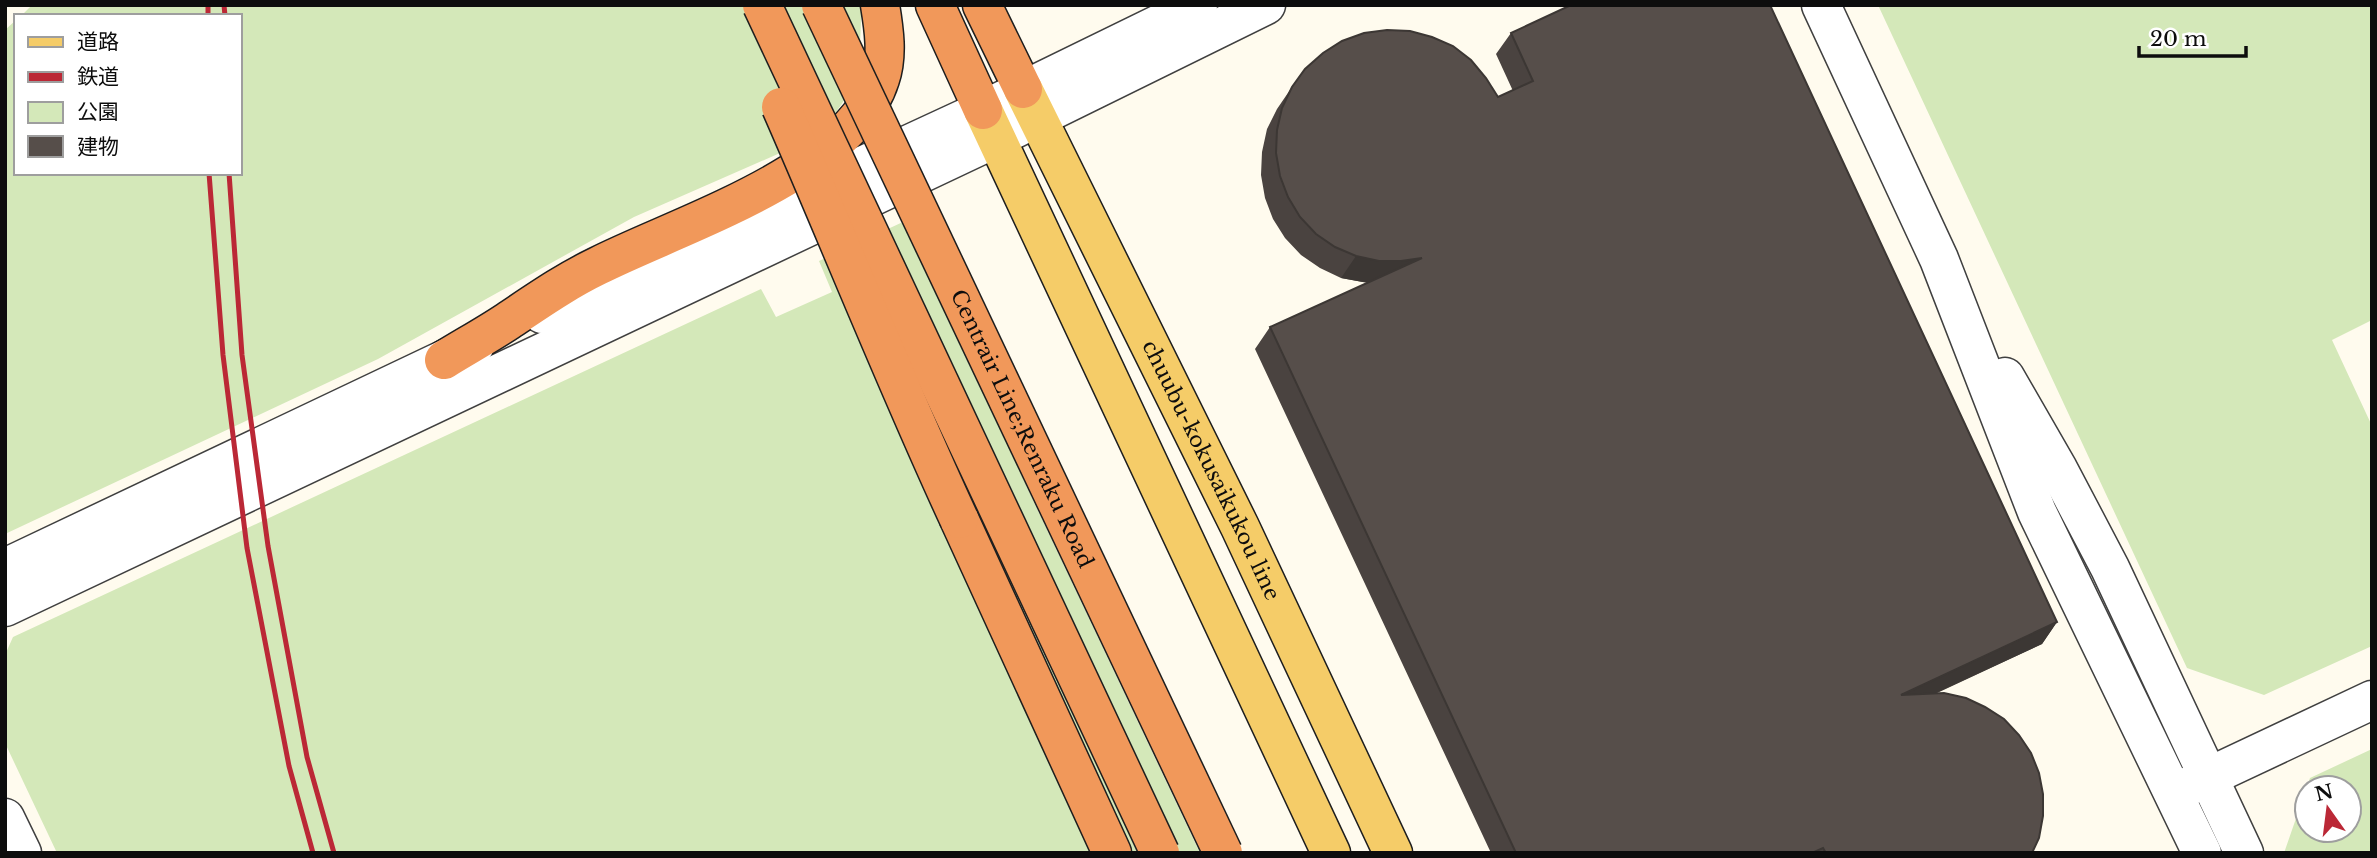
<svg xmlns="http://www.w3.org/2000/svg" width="2377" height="858" viewBox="0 0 2377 858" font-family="'Libre Baskerville','Noto Sans JP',serif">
  <rect width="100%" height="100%" fill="#fffbee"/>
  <!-- green -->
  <g fill="#d4e8b9" fill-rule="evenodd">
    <path d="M32,5H861C861,66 858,95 812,139L634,217L378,359L5,534V30L16,20V173H240V16H21Z"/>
    <polygon points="1878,5 2372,5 2372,320 2332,340 2372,426 2372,646 2264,695 2187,668"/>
    <polygon points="905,221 1032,498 1200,853 57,853 5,743 5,655 13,637 761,289 776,317 832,292 819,261"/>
    <path d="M2372,749V853H2284L2310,778ZM2349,788V830H2307V788Z"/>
  </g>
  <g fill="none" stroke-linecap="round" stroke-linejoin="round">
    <!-- minor casing -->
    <g stroke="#404040" stroke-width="41">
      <g id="minor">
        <polyline points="1821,5 1939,259 2037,512 2202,853"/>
        <polyline points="542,314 983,110 1198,5"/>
        <polyline points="2005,377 2058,469 2110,568 2244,853"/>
        <polyline points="5,568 475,345"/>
        <polyline points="5,607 996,138 1266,5"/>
        <polyline points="2187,787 2372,700"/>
        <polyline points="5,818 22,853"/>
      </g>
    </g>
    <!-- major casing -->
    <g stroke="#1e1e1e" stroke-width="41">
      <g id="major">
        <path id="s1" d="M1023,89L1240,527L1393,853"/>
        <polyline points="983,110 1331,853"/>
      </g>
    </g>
    <!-- highway casing -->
    <g stroke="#1e1e1e" stroke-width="41">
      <g id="highway">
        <polyline points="935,5 983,110"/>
        <polyline points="982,5 1023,89"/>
        <path d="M444,360C465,347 487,335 508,321C538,301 565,282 598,266C679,225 851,172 880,79C888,56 884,29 880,5"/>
        <polyline points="959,519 1112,853"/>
      </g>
    </g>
    <!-- minor -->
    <use href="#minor" stroke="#fff" stroke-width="38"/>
    <!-- major -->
    <use href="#major" stroke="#f5cc68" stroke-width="38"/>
    <!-- highway -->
    <use href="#highway" stroke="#f1985a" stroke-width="38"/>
    <!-- rail -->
    <g stroke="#bb2836" stroke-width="5">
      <polyline points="208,5 208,16"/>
      <polyline points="224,5 225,16"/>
      <polyline points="209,173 223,355 247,548 289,766 313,853"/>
      <polyline points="229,173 242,355 268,546 307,757 334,853"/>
    </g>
    <!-- highway-bridge casing -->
    <g stroke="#1e1e1e" stroke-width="41" stroke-linecap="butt">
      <g id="highway-bridge">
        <polyline points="762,5 1160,853"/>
        <path id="s2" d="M821,5L1223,853"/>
        <path d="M781,107C841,244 896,383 959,519"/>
      </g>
    </g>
    <!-- highway-bridge -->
    <use href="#highway-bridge" stroke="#f1985a" stroke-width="38"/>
  </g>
  <!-- wall -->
  <polygon fill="#4a4340" points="1511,33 2057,622 2042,644 1935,694 2032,853 1491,853 1255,349 1270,327 1368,283 1341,278 1320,268 1301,255 1285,238 1273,219 1265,198 1261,175 1262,152 1267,129 1277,109 1292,87 1498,97 1513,91 1496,54"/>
  <!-- shaded-wall -->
  <g fill="#3c3734">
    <polygon points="1356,256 1422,258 1386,283 1363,282 1341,278"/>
    <polygon points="2057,622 2042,644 1886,716 1901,695"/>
  </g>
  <!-- building -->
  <polygon fill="#564e4a" stroke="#3c3734" stroke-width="2" points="1571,5 1770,5 2057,622 1901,695 1944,693 1966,698 1985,707 2004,719 2019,735 2031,753 2039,773 2043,794 2043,816 2039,838 2032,853 1826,853 1823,848 1812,853 1516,853 1270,327 1422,258 1401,261 1379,261 1356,256 1335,247 1316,234 1300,217 1288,197 1280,176 1276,153 1277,130 1282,108 1292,87 1305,69 1323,53 1342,41 1364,33 1387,30 1410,31 1432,37 1453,46 1471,60 1486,78 1498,97 1533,81 1511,33"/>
  <g text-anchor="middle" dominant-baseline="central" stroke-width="7" stroke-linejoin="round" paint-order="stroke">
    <!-- street labels -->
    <g font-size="21" fill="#0d0d0d" stroke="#fff">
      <text stroke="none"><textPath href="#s2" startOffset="469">Centrair Line;Renraku Road</textPath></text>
      <text stroke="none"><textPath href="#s1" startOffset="425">chuubu-kokusaikukou line</textPath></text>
    </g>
  </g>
  <!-- border -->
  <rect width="2377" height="858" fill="none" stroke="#0d0d0d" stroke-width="14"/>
  <!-- legend -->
  <rect x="14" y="14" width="228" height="161" fill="#ffffff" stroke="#9e9e9e" stroke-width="2"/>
  <rect x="28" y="37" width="35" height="10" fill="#f5cc68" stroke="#9e9e9e" stroke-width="2"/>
  <text x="77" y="49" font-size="21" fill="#0d0d0d">道路</text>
  <rect x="28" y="72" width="35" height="10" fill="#bb2836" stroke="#9e9e9e" stroke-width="2"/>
  <text x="77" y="84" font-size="21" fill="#0d0d0d">鉄道</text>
  <rect x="28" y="102" width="35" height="21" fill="#d4e8b9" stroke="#9e9e9e" stroke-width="2"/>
  <text x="77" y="119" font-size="21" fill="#0d0d0d">公園</text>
  <rect x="28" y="136" width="35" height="21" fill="#564e4a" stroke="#9e9e9e" stroke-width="2"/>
  <text x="77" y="154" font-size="21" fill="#0d0d0d">建物</text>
  <!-- north arrow -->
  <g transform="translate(2328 809) rotate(346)"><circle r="33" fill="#ffffff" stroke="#9e9e9e" stroke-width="2"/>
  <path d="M0-5L12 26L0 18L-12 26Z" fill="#bb2836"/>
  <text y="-10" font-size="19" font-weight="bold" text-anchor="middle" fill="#0d0d0d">N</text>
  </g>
  <!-- scale -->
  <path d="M2139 46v10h107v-10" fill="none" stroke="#0d0d0d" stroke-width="3.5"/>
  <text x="2150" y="46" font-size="21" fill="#0d0d0d" stroke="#ffffff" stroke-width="5" paint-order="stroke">20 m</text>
</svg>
